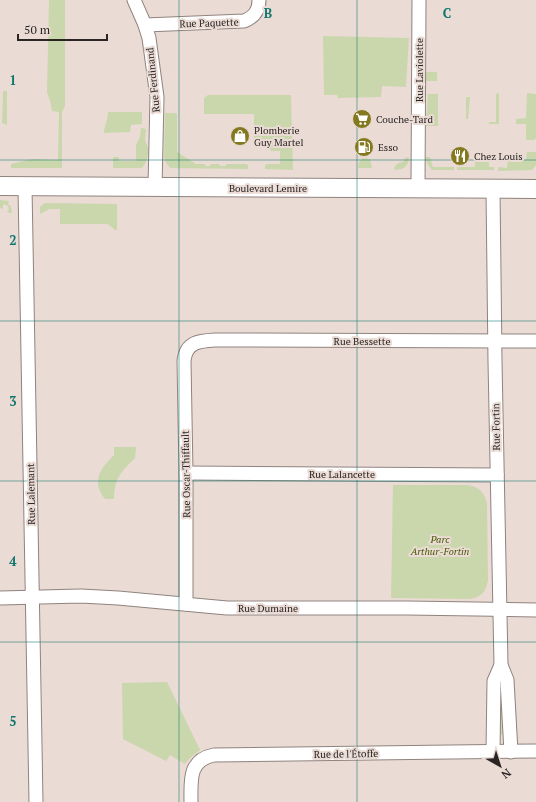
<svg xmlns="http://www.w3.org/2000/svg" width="536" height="802" viewBox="0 0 536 802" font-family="'PT Serif',serif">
  <rect width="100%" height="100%" fill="#eadbd5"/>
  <!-- green -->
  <g fill="#cad7ac">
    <polygon points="49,0 65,0 65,106 62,112 62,168 11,168 11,164 32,159 58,160 59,112 52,111 50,101 47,92"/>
    <polygon points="323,36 409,38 406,87 382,86 381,97 338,98 337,95 324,95"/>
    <rect x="426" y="72" width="11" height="9"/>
    <polygon points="3,91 7,91 7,125 2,123"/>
    <polygon points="498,93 499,94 499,124 489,124 489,122 496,122 496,94"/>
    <polygon points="527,93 536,94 536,138 534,140 526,140 526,124 516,124 516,119 526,118"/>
    <polygon points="428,94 438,94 438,126 426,126"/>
    <polygon points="208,95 291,95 293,170 265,169 265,165 267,164 280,164 280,151 271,151 270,150 269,142 254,142 254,114 204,114 204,98"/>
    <polygon points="466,97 470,97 468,119 466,119"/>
    <path d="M108,112H142V124L131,125L130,132L104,133C104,126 108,120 108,112Z"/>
    <polygon points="165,113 175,113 177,114 177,152 196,164 205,164 205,166 210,166 211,164 219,164 220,166 226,166 226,164 246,164 248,165 248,169 170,168 165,161 164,156"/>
    <path d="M141,128L146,129L145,141C151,149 148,161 142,168H113V157H119V161H136V145L140,137Z"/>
    <polygon points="527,152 536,152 536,165 532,170 498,171 498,167 507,168 508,160 526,160"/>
    <path d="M406,157L409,158C407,169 403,169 394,170C394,165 399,162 403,162Z"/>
    <polygon points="425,157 430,157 433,167 454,167 454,170 432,170 428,165"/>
    <polygon points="363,158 370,159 372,168 358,168 359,162"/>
    <polygon points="475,159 489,161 489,167 494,167 494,170 457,170 457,167 475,167"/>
    <polygon points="0,200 9,201 8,204 11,207 12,213 9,213 7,211 9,210 8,206 3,204 3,209 0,208"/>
    <polygon points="46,203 117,204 117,230 115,230 108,224 60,224 60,209 49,209 40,214 40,207 43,204"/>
    <path d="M114,447H136L135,458C120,473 115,477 114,499H105C91,481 100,469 114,455Z"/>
    <path d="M393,485H468C479,487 484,492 487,503L488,580C486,591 482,597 470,599L391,598Z"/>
    <polygon points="499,680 502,680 503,735 500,734 499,722"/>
    <polygon points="167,682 200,750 189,759 185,764 170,755 166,761 123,739 122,683"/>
  </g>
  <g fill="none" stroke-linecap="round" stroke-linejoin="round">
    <!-- street casing -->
    <g stroke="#90837e" stroke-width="15">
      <g id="street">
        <polyline points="134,0 145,25 149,38 157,97 155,187"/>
        <path d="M145,25L244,21C254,17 259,11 259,0"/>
        <polyline points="25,187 36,802"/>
        <polyline points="418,188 419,0"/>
        <polyline points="493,189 495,361 501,665 507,680 511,752"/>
        <polyline points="186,473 497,475"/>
        <polyline points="0,598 81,596 118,598 227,608 407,608 536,610"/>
        <path d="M186,604V473L184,361C186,341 200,341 217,340L536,341"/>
        <polyline points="493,752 494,681 501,665"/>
        <path d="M191,802C191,781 188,760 214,755L536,751"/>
      </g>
    </g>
    <!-- secondary casing -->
    <g stroke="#90837e" stroke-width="20">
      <polyline id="secondary" points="0,186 536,189"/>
    </g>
    <!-- street -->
    <use href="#street" stroke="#fff" stroke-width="13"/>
    <!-- secondary -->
    <use href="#secondary" stroke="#fff" stroke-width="18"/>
  </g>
  <!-- grid -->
  <path fill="none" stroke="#0f766e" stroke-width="1" stroke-opacity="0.55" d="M179,0V802M357,0V802M0,160H536M0,321H536M0,481H536M0,642H536"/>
  <!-- icons -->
  <defs>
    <g id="supermarket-disc" transform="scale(1)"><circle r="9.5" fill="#84791e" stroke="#eadbd5"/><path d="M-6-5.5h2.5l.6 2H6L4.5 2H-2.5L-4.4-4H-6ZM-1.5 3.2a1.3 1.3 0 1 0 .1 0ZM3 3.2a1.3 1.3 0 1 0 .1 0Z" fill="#fff"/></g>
    <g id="shop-disc" transform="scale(1)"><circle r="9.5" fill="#84791e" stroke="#eadbd5"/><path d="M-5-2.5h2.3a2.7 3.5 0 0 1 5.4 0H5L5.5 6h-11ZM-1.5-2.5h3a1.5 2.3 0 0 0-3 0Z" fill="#fff"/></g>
    <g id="fuel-disc" transform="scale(1)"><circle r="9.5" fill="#84791e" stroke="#eadbd5"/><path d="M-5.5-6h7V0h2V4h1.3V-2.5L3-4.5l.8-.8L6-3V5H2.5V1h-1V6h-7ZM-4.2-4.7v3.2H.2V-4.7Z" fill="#fff"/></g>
    <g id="restaurant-disc" transform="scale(1)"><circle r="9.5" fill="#84791e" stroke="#eadbd5"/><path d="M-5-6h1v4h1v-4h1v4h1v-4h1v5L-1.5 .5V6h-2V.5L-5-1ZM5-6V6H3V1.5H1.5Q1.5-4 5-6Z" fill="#fff"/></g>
  </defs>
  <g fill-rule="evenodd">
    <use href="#supermarket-disc" x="362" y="119"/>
    <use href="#shop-disc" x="240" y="136"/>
    <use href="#fuel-disc" x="364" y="147"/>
    <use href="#restaurant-disc" x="460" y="156"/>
  </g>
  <g text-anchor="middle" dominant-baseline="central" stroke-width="4" stroke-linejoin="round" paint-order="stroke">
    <!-- street labels -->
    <g font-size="10" fill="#2a2422" stroke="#eadbd5">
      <text transform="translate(209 23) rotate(-2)">Rue Paquette</text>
      <text transform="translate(419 70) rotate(-90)">Rue Laviolette</text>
      <text transform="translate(153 80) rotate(-96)">Rue Ferdinand</text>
      <text x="268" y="188">Boulevard Lemire</text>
      <text x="362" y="341">Rue Bessette</text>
      <text transform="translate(496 427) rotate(-91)">Rue Fortin</text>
      <text transform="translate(186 474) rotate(-91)">Rue Oscar-Thiffault</text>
      <text x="342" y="474">Rue Lalancette</text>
      <text transform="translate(31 494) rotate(-91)">Rue Lalemant</text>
      <text x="268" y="608">Rue Dumaine</text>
      <text transform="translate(346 754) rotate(-1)">Rue de l'Étoffe</text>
    </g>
    <!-- poi labels -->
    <g font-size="10" fill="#2a2422" stroke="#eadbd5" text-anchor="start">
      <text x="376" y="119">Couche-Tard</text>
      <text x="254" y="130">Plomberie<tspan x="254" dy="12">Guy Martel</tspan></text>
      <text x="378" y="147">Esso</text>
      <text x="474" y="156">Chez Louis</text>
    </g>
    <!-- park labels -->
    <g font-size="10" font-style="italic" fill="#485902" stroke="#eadbd5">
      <text x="440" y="539">Parc<tspan x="440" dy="12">Arthur-Fortin</tspan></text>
    </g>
  </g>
  <g font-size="13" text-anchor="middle" font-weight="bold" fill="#0f766e" stroke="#eadbd5" stroke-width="4" stroke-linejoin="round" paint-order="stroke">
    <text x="268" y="18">B</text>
    <text x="447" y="18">C</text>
    <text x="13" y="85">1</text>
    <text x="13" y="245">2</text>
    <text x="13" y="406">3</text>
    <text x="13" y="566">4</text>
    <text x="13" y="726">5</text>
  </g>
  <!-- north arrow -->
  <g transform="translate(500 766) rotate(141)" stroke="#eadbd5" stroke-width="3" paint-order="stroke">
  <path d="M0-3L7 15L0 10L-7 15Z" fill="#2a2422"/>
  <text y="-6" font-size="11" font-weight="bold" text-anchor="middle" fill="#2a2422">N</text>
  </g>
  <!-- scale -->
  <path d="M18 34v6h89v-6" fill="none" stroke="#2a2422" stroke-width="2"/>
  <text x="24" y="34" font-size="12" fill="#2a2422" stroke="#eadbd5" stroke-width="3" paint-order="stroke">50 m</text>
</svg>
